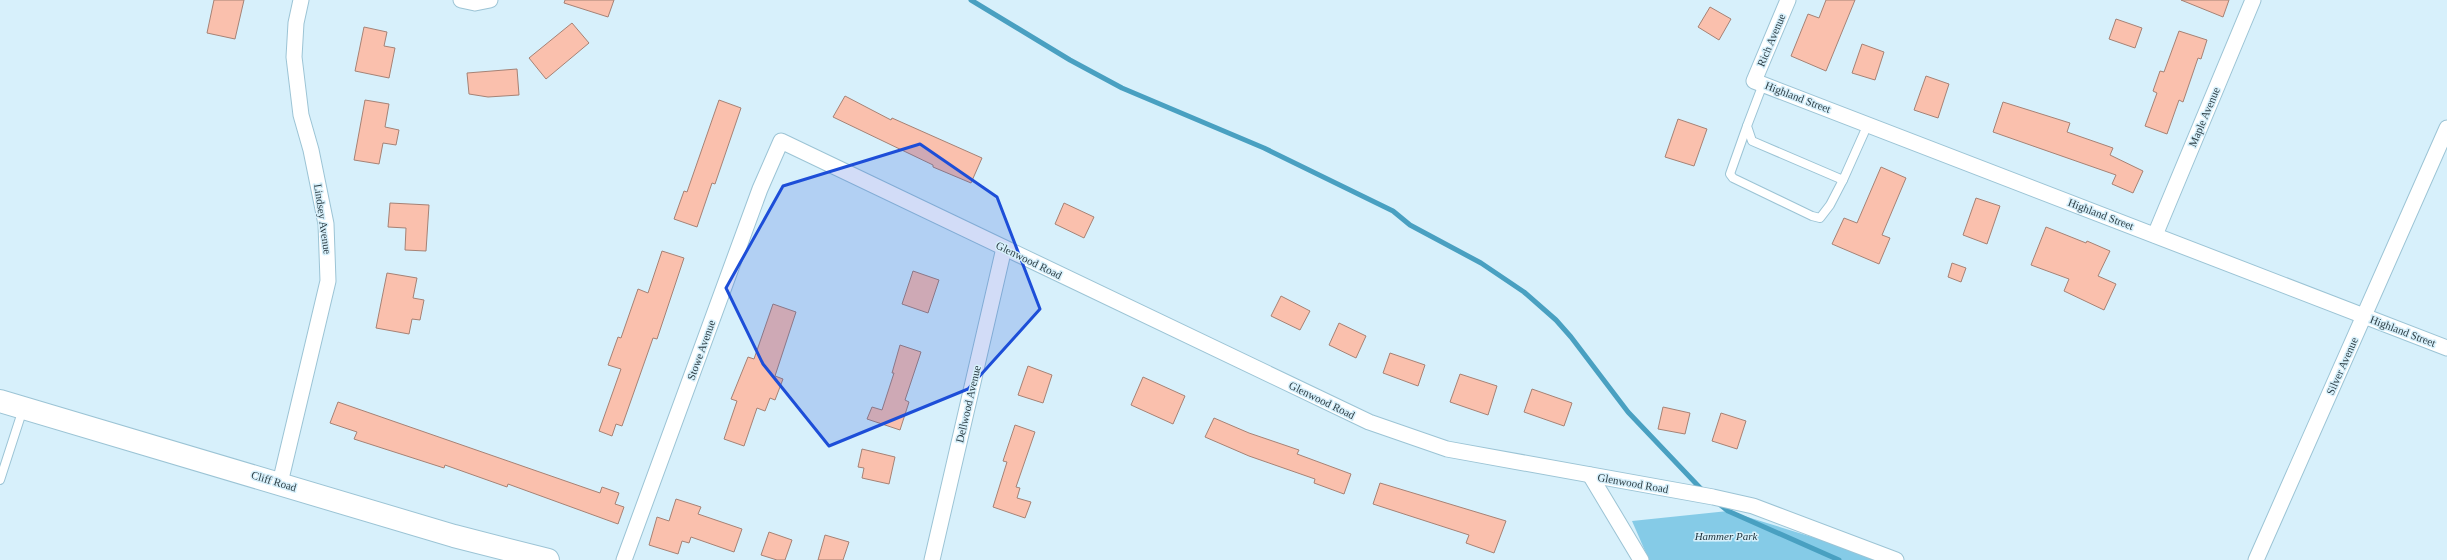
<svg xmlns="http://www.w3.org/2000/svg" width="2447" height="560" viewBox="0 0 2447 560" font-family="Georgia,serif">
  <rect width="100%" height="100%" fill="#d7f0fb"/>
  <!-- green -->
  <polygon fill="#85cbe7" points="1728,511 1887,560 1649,560 1632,521"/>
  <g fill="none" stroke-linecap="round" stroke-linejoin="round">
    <!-- stream -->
    <g stroke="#49a0c1" stroke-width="5">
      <polyline points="971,0 1070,60 1122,88 1264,148 1393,211 1410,225 1481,263 1524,292 1556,320 1571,337 1628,412 1704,492"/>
      <polyline points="1718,503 1728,511 1839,560"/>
    </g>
  </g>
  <!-- building -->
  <g fill="#fac0ad" stroke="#a68275">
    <polygon points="214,0 244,0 235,39 207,33"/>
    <polygon points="565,0 614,0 608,17 564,3"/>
    <polygon points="1826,0 1855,0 1826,71 1791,56 1808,14 1819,18"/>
    <polygon points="2181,0 2229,0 2223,17"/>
    <polygon points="1710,7 1731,19 1719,40 1698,27"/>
    <polygon points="2116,19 2142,28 2135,48 2109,39"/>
    <polygon points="572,23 589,43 546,79 529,58"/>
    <polygon points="364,27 387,32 384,46 395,48 389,78 355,71"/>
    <polygon points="2179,31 2207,40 2201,59 2198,58 2183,102 2179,100 2167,134 2145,126 2157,93 2153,91 2160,71 2164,72"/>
    <polygon points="1862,44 1884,52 1875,80 1852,73"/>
    <polygon points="517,69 519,95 488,97 469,94 467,73"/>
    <polygon points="1926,76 1949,84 1938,118 1914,110"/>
    <polygon points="845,96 891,120 892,118 982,158 971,183 933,167 933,165 833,117"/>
    <polygon points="365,100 389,104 385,127 399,130 396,145 383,143 379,164 354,160"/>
    <polygon points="719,100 741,108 715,184 712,183 697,227 674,219 684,191 687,192"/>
    <polygon points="2003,102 2070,123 2067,132 2113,148 2110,155 2143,171 2133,193 2112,184 2116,175 1993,132"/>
    <polygon points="1678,119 1707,129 1694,166 1665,157"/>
    <polygon points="1881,167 1906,178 1882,235 1890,238 1879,264 1832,244 1844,218 1857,223"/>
    <polygon points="1976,198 2000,206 1987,244 1963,235"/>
    <polygon points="390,203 429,205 426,251 405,250 406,228 388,227"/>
    <polygon points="1064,203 1094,217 1084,238 1055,224"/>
    <polygon points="2046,227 2086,243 2087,241 2110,251 2098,276 2116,284 2104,310 2064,291 2069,279 2031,265"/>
    <polygon points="662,251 684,258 657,339 653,338 622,426 616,424 612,436 599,431 621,369 608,365 618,337 621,338 638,289 648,293"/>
    <polygon points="1952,263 1966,268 1961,282 1948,277"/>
    <polygon points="913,271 939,280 928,313 902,304"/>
    <polygon points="387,273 417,278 413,298 424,300 420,320 412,319 409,334 376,328"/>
    <polygon points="1281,296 1310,311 1300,330 1271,316"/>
    <polygon points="773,304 796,312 775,376 783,379 775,400 770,398 765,411 757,408 744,446 724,439 737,401 731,399 748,357 754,359"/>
    <polygon points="1339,323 1366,336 1356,358 1329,345"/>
    <polygon points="900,345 921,352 905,400 909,402 900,430 867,419 872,407 882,410 894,373 892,373"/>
    <polygon points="1390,353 1425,365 1418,386 1383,373"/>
    <polygon points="1028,366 1052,375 1043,403 1018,395"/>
    <polygon points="1460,374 1497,386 1488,415 1450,402"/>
    <polygon points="1143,377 1185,396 1173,424 1131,405"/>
    <polygon points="1532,389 1572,403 1564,426 1524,412"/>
    <polygon points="338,402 600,493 602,487 619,493 615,504 624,507 618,524 508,484 507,487 445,465 444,468 354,439 357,432 330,423"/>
    <polygon points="1663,407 1690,413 1685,434 1658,429"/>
    <polygon points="1721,413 1746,421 1737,449 1712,441"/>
    <polygon points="1214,418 1249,433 1299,450 1297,454 1351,474 1344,494 1314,483 1315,479 1249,456 1205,437"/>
    <polygon points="1015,425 1035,432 1016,487 1020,488 1017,498 1031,502 1025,518 993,507 1007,462 1003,461"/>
    <polygon points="862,449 895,457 889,484 862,478 864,468 858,467"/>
    <polygon points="1380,483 1506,521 1494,553 1466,543 1469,535 1373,504"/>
    <polygon points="676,499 701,507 698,514 742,529 734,552 691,537 689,543 682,541 678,554 649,545 657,517 669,521"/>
    <polygon points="769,532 792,540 785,560 777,560 761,555"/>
    <polygon points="825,535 849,542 843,560 818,560"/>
  </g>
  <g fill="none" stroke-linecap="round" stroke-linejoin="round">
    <!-- lane casing -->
    <g stroke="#9cc4d5" stroke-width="10">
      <g id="lane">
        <polyline points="1763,84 1747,126 1752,141 1843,180 1868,124"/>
        <polyline points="1747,126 1730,174 1733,178 1812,216 1820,218 1830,205 1843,180"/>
        <polyline points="0,480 23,409"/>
      </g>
    </g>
    <!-- street casing -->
    <g stroke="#9cc4d5" stroke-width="17">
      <g id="street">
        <polyline points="461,0 475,3 490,0"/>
        <polyline points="1788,0 1754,81 2447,348"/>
        <polyline points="2155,235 2253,0"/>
        <polyline points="1590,475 1641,560"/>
        <polyline points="280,483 328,281 326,224 311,150 301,115 294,57 296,23 301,0"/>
        <polyline points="624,560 760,189 781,141 1369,422 1447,449 1713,497 1753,506 1896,560"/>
        <polyline points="932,560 1004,248"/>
        <polyline points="2256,560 2447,128"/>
      </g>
    </g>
    <!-- secondary casing -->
    <g stroke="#9cc4d5" stroke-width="24">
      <polyline id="secondary" points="0,401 454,536 548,560"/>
    </g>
    <!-- lane -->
    <use href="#lane" stroke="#fff" stroke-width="8"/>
    <!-- street -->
    <use href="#street" stroke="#fff" stroke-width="15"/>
    <!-- secondary -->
    <use href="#secondary" stroke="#fff" stroke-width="22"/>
  </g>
  <!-- marked area -->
  <path fill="#1d4ed8" fill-opacity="0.2" stroke="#1d4ed8" stroke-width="3" stroke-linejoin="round" d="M920,144L997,197L1040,309L968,389L829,446L763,364L726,288L783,186Z"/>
  <g text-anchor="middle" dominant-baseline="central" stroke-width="3" stroke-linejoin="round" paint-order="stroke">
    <!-- street labels -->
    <g font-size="11" fill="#2c3d44" stroke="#d7f0fb">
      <text transform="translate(1771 40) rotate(-67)">Rich Avenue</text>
      <text transform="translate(1798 97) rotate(21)">Highland Street</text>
      <text transform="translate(2204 117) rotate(-67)">Maple Avenue</text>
      <text transform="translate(2101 214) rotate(21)">Highland Street</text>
      <text transform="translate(323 219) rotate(82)">Lindsey Avenue</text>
      <text transform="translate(1029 260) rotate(26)">Glenwood Road</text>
      <text transform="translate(2403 331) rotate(21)">Highland Street</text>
      <text transform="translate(701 350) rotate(-70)">Stowe Avenue</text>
      <text transform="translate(2342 366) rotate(-66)">Silver Avenue</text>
      <text transform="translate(1322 400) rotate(26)">Glenwood Road</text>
      <text transform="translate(968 404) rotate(-77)">Dellwood Avenue</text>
      <text transform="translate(274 481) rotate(17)">Cliff Road</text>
      <text transform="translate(1633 483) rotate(10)">Glenwood Road</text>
    </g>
    <!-- park labels -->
    <g font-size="11" font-style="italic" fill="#1d313a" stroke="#d7f0fb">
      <text x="1726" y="536">Hammer Park</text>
    </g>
  </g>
</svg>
